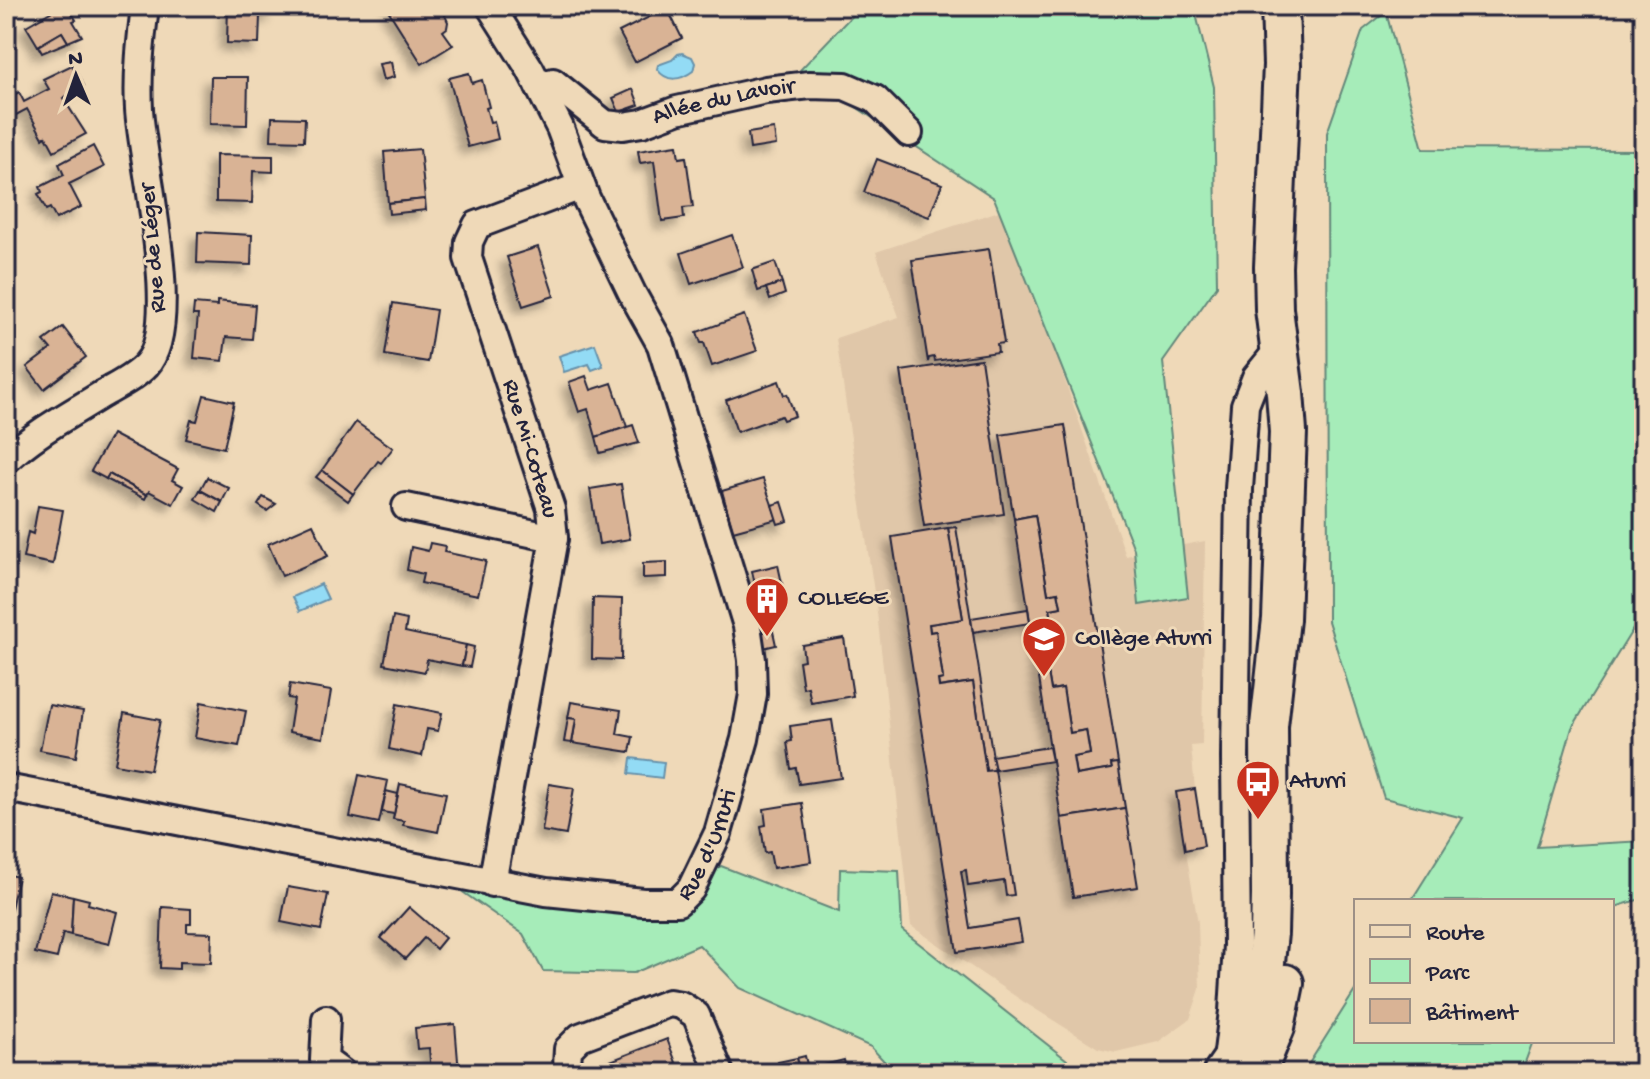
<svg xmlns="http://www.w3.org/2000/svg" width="1650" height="1079" viewBox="0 0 1650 1079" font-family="'Gochi Hand',sans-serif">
  <defs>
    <filter id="shadow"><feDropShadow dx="-7" dy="7" stdDeviation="4" flood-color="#0004"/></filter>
  </defs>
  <rect width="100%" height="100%" fill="#efd9b8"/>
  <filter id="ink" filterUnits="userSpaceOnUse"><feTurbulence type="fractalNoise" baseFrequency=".0125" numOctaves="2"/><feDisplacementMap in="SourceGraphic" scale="16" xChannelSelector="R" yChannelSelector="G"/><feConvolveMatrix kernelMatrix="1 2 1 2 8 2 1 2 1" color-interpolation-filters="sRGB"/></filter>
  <g filter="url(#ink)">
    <!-- built -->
    <polygon fill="#e0c7a9" points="1005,209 1126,556 1205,541 1202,745 1191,746 1195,789 1176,792 1198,923 1200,989 1190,1019 1158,1042 1116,1052 1098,1048 1024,1002 911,926 877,612 836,338 899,317 876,252"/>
    <!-- green -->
    <g fill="#a6ecb9" stroke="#64877a" stroke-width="2">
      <polygon points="861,6 1194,6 1214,87 1217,286 1163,362 1188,597 1139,605 1134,549 994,198 800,70"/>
      <polygon points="1386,12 1423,149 1644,150 1644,493 1638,621 1572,728 1537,847 1644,841 1644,898 1612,908 1612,901 1411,901 1463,818 1384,798 1328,621 1327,133 1363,30"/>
      <polygon points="721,866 839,912 840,869 899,871 902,930 1081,1071 1102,1071 1102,1073 895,1073 871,1047 740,988 699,945 634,973 543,971 523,934 454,886 654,908"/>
      <polygon points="1356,989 1356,1041 1533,1041 1521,1073 1303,1073"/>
    </g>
    <!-- water -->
    <g fill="#93dbf5" stroke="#6691ab" stroke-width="2">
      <path d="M682,53L692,57L695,63L693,71C681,80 667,83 657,69L658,65L672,60L678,54Z"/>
      <polygon points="595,344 603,366 592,370 589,364 564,372 559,356"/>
      <polygon points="321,584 328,599 300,611 293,597"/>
      <polygon points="631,758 664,762 662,778 629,774"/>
    </g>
    <!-- building -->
    <g fill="#d9b395" stroke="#22223b" stroke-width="2" filter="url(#shadow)">
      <polygon points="61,6 68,6 76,20 73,21 82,36 68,42 62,32 38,46 26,26"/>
      <polygon points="228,6 273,6 273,15 260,15 259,44 227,43"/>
      <polygon points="395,6 428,6 433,13 444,13 448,22 447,28 443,31 453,45 422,64 388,10"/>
      <polygon points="667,8 682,38 635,62 619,32"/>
      <polygon points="62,32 68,42 42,53 38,46"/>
      <polygon points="391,62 394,77 383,80 379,64"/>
      <polygon points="72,65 84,86 63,98 86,134 54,151 46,136 43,138 27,109 14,116 6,99 19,92 24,102 49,89 43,79"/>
      <polygon points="469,73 472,83 482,80 489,107 486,108 490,122 494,121 498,139 468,147 449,78"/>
      <polygon points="211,77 248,77 247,125 210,124"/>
      <polygon points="633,89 639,105 619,112 613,98"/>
      <polygon points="272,117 305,118 304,141 271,140"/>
      <polygon points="774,129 776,145 750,149 748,133"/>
      <polygon points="677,145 679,158 686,157 693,207 683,208 684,218 662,221 654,161 640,163 638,151"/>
      <polygon points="93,146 104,167 69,184 81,207 56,219 50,208 46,210 38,194 42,192 40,187 64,175 59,164"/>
      <polygon points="420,149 425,199 388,203 384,152"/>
      <polygon points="216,155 273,156 273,172 253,171 252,203 216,202"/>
      <polygon points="877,159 942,184 929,217 864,192"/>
      <polygon points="425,199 426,210 389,214 388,203"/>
      <polygon points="198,232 252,235 251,265 197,263"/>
      <polygon points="732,235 743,267 691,284 681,253"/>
      <polygon points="538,247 554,296 523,306 507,257"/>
      <polygon points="989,249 1004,343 997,344 998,352 935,361 934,357 929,358 928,362 912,260"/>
      <polygon points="775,262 782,283 758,291 752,270"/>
      <polygon points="782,283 785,294 770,300 766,288"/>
      <polygon points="217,301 255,305 252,339 226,337 223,361 194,358 198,315 193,315 194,304 217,306"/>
      <polygon points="393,303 436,310 428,362 385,355"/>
      <polygon points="744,315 757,351 712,366 704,343 701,343 697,332"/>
      <polygon points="63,327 86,357 44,389 27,367 51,349 44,341"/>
      <polygon points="981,359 1004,514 924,526 901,371"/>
      <polygon points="586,376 591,390 612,383 627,427 596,437 588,409 579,412 569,382"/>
      <polygon points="779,381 784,395 787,394 795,416 783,420 781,416 737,432 726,400"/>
      <polygon points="204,395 234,402 224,448 186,439 191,420 197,421"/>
      <polygon points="356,422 393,448 381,463 378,461 353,494 322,470"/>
      <polygon points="633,425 639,443 600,453 596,437"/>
      <polygon points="1065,425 1118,763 1111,764 1112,769 1076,775 1073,757 1090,754 1086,730 1070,733 1063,688 1051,690 1045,655 1057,653 1050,609 1061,607 1058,592 1048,594 1035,515 1014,519 1000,435"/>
      <polygon points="112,434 178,469 172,480 183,486 173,504 149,491 147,495 109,474 106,479 91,471"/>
      <polygon points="322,470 353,494 348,501 316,477"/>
      <polygon points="109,474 147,495 145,499 106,479"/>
      <polygon points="207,477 229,488 222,502 200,490"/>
      <polygon points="763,479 777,519 733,531 722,491"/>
      <polygon points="621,484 630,539 599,544 590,489"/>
      <polygon points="200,490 222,502 217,512 195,499"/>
      <polygon points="263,497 276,504 267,511 258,505"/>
      <polygon points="782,502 788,521 778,524 772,505"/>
      <polygon points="38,506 63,510 53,564 23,558 28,532 33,534"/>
      <polygon points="1035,515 1048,594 1058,592 1061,607 1050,609 1057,653 1045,655 1051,690 1063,688 1070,733 1086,730 1090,754 1073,757 1076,775 1112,769 1111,764 1118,763 1125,808 1061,818 1014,519"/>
      <polygon points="313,524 328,556 282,576 268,544"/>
      <polygon points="956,527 995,770 986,771 973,682 939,687 938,680 943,679 936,631 930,632 929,624 963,619 948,528"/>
      <polygon points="948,528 963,619 929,624 930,632 936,631 943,679 938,680 939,687 973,682 986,771 995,770 1014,895 1006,896 1004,881 968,886 966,870 961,871 970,928 1018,920 1022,942 957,952 892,537"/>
      <polygon points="430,543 445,546 444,552 486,561 478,595 421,583 423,574 407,570 411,547 428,551"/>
      <polygon points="667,562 667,577 643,578 643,563"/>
      <polygon points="778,565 787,606 761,612 752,571"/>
      <polygon points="593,598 622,599 621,660 592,659"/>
      <polygon points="1028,609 1030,623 973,632 971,618"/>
      <polygon points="393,617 407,620 405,632 466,645 462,666 427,659 425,672 384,664"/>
      <polygon points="772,627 776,645 763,648 759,630"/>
      <polygon points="844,638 853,696 811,703 808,687 803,688 799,661 804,660 802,645"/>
      <polygon points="466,645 474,647 470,667 462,666"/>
      <polygon points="290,684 331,691 323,738 289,732 294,699 288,698"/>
      <polygon points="201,702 246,711 239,746 195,738"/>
      <polygon points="571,702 621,710 617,734 633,737 630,752 572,743 576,719 568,718"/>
      <polygon points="397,704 442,713 438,731 427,729 422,756 389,749"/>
      <polygon points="49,705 83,711 76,757 40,750"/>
      <polygon points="124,713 160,720 150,770 115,764"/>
      <polygon points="568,718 576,719 572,743 564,742"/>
      <polygon points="832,720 841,778 799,784 796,768 791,769 787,742 792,741 790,726"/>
      <polygon points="1049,747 1052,761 995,770 992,756"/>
      <polygon points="359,775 388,781 379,823 350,817"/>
      <polygon points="400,784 446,793 438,832 403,825 404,821 393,819"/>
      <polygon points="549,784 574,788 566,835 542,831"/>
      <polygon points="1195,789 1204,846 1185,850 1176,792"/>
      <polygon points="386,791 398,794 394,814 382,812"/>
      <polygon points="802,803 811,862 773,868 770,852 765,853 761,826 766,825 764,809"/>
      <polygon points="1125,808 1138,887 1073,897 1061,818"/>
      <polygon points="6,874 18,877 10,913 6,912"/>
      <polygon points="288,887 328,894 321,930 281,922"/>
      <polygon points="51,891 73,896 71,935 63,933 57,958 35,953"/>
      <polygon points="73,896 89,900 88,904 117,912 109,944 71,935"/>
      <polygon points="162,907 191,909 191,924 187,924 187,932 212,933 211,963 179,962 179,969 160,968"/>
      <polygon points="409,907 445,938 436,949 424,938 405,959 381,938"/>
      <polygon points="455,1024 459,1073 431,1073 429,1048 417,1049 415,1028"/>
      <polygon points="667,1039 680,1073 608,1073 605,1063"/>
      <polygon points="805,1056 808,1069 800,1071 797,1058"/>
      <polygon points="797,1058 800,1071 844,1060 847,1073 781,1073 778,1062"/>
    </g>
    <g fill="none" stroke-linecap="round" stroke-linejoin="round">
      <!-- minor casing -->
      <g stroke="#22223b" stroke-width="32">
        <g id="minor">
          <path id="s1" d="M539,87L553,82L605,124L623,126L642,123L677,110L766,90L810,85L845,86L875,99L909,133"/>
          <path d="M6,460C33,434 69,415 101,395C116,386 134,378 146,365C184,326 142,164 139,109C137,74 141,40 145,6"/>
          <polyline points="406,507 554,538"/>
          <path id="s2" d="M6,788L546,892L643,902H678L691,889L718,833L745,739L753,694L752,660L747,626L661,345L632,293L586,198L560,128L530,69L490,6"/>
          <polyline points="492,883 554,538 551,509 468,258 469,242 477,225 581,186"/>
          <polyline points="326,1019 324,1060 342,1073"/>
          <polyline points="1228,1052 1233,1011 1237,945 1235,758 1239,489 1245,405 1256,377 1278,350"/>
          <polyline points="569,1073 567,1066 568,1049 580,1037 669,1003 681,1005 696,1015 720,1073"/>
        </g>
      </g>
      <!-- secondary casing -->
      <g stroke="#22223b" stroke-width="42">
        <g id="secondary">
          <polyline points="1222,1073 1240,1047 1256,1009 1265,972 1269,933 1270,895 1269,726 1281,619 1288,432 1285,393 1274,309 1273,267 1282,65 1280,6"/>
          <polyline points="1257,1073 1276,1027 1285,983"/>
        </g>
      </g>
      <!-- minor -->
      <use href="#minor" stroke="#efd9b8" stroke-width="26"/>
      <!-- secondary -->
      <use href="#secondary" stroke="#efd9b8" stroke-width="36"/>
    </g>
  </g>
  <!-- icons -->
  <defs>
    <g id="building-pin" transform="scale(2.3)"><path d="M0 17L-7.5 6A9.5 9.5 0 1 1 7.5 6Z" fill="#c8321e" stroke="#efd9b8"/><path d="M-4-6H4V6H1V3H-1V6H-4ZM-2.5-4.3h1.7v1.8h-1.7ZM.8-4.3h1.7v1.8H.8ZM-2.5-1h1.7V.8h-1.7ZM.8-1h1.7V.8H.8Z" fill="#fff"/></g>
    <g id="school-pin" transform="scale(2.3)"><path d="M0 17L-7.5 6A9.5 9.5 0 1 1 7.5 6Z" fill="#c8321e" stroke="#efd9b8"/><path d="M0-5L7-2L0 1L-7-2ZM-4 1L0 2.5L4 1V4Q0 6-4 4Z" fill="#fff"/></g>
    <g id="bus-pin" transform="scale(2.3)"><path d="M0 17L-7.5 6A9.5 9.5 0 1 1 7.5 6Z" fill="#c8321e" stroke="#efd9b8"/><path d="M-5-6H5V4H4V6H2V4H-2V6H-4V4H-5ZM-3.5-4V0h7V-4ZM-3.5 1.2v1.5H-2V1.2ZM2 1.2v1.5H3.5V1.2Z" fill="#fff"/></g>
  </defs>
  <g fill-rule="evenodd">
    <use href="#building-pin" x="767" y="599"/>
    <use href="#school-pin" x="1044" y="639"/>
    <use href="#bus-pin" x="1258" y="782"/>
  </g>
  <g text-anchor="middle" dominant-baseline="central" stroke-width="6" stroke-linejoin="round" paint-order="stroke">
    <!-- street labels -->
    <g font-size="24" fill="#22223b" stroke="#efd9b8">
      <text stroke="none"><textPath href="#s1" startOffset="204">Allée du Lavoir</textPath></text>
      <text transform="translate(154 248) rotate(-95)">Rue de Léger</text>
      <text transform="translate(529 449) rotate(73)">Rue Mi-Coteau</text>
      <text stroke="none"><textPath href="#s2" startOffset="748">Rue d'Urruti</textPath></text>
    </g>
    <!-- poi labels -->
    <g font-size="24" fill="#22223b" stroke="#efd9b8" text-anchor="start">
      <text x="798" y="599">COLLEGE</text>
      <text x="1075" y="639">Collège Aturri</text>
      <text x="1289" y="782">Aturri</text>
    </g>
  </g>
  <!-- margin -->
  <rect width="1650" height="1079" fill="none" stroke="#efd9b8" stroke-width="32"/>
  <rect x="16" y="16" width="1618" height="1047" fill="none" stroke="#22223b" stroke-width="3" filter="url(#ink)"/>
  <!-- legend -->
  <rect x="1354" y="899" width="260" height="144" fill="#efd9b8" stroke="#9d9086" stroke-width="2"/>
  <rect x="1370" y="925" width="40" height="12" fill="#efd9b8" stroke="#9d9086" stroke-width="2"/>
  <text x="1426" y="939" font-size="24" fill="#22223b">Route</text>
  <rect x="1370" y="959" width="40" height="24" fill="#a6ecb9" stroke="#9d9086" stroke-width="2"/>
  <text x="1426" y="979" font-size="24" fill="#22223b">Parc</text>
  <rect x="1370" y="999" width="40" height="24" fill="#d9b395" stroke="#9d9086" stroke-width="2"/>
  <text x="1426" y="1019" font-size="24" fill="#22223b">Bâtiment</text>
  <!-- north arrow -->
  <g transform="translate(76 76) rotate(358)" stroke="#efd9b8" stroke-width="6" paint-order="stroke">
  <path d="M0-6L14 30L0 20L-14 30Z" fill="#22223b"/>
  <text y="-12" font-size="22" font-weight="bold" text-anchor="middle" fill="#22223b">N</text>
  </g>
</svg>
